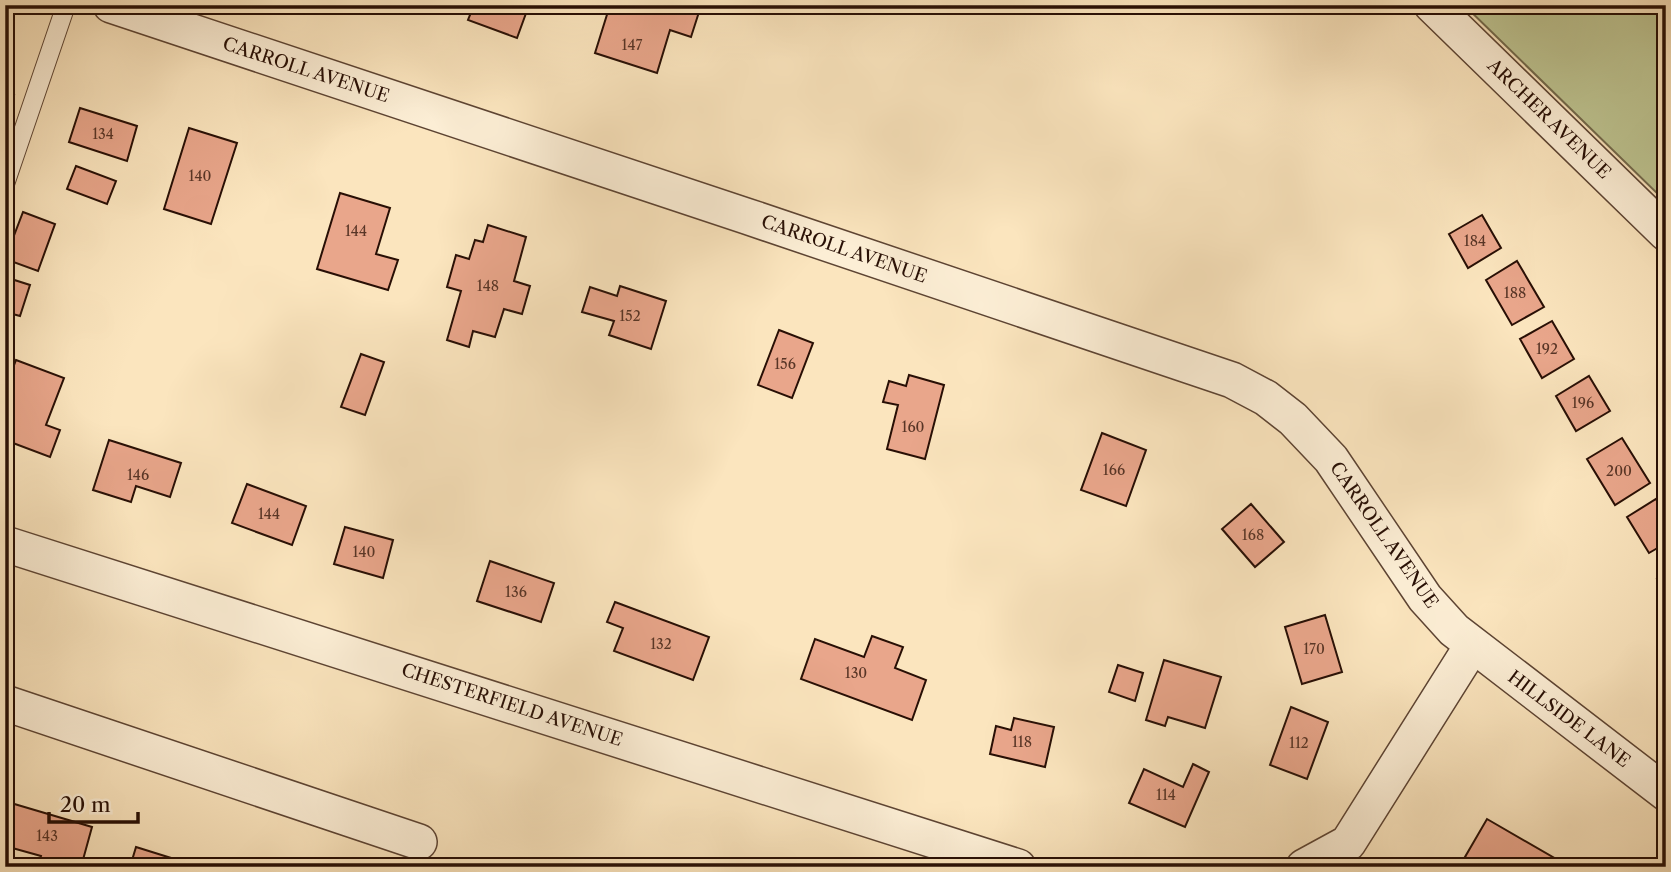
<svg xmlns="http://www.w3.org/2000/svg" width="1671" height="872" viewBox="0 0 1671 872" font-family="'Libre Caslon Text',serif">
  <rect width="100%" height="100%" fill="#fbe5be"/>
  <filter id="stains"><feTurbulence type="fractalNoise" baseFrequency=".00286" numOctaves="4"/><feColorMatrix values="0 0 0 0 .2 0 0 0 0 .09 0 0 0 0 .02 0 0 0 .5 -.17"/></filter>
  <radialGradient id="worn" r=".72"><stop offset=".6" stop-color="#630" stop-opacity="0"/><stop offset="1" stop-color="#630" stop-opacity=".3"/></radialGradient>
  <!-- green -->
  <polygon fill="#bec592" stroke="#736a4c" stroke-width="2" points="1464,5 1666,5 1666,202"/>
  <!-- building -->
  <g fill="#e9a68b" stroke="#280f05" stroke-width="2">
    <polygon points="474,5 529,5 517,38 468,20"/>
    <polygon points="610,5 676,5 699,12 691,37 670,30 657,73 595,53"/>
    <polygon points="5,92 14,95 5,120"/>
    <polygon points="80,108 137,126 127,161 69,142"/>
    <polygon points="189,128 237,143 211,224 164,209"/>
    <polygon points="76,166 116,181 107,204 67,189"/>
    <polygon points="340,193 390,208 376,254 398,260 388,290 317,269"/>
    <polygon points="23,212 55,224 38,271 5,259"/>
    <polygon points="1482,215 1501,248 1468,268 1449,234"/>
    <polygon points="488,225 526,237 514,281 530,286 522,314 504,309 495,337 473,331 469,347 447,340 461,291 447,287 456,255 469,259 475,240 483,242"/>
    <polygon points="1517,261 1544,307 1512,325 1486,280"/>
    <polygon points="5,277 30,285 20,316 5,312"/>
    <polygon points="620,286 666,301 651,349 609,335 614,321 582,312 590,287 617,296"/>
    <polygon points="1552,321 1574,359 1542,378 1520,339"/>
    <polygon points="779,330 813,343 792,398 758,385"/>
    <polygon points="361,354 384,362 365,415 341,407"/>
    <polygon points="16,360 64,378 46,425 60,430 50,457 5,440 5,389"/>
    <polygon points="909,375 944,385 925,459 887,449 898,405 883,402 889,381 906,386"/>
    <polygon points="1589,376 1610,411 1576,431 1556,396"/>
    <polygon points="1102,433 1146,450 1126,506 1081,490"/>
    <polygon points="1622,438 1650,483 1615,505 1587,459"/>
    <polygon points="109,440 181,463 170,497 136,486 131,502 93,490"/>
    <polygon points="247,484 306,506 292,545 232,523"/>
    <polygon points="1656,499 1666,516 1666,543 1649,553 1627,517"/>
    <polygon points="1251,504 1284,542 1255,567 1222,529"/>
    <polygon points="345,527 393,540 383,578 334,564"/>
    <polygon points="490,561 554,583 541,622 477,601"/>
    <polygon points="1666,575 1666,598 1657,579"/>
    <polygon points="615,602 709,637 693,680 614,651 623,628 607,622"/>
    <polygon points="1325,615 1342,672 1302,684 1285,627"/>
    <polygon points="872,636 903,647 895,668 926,680 912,720 801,679 815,639 864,657"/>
    <polygon points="1164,660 1221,677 1205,728 1168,717 1165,726 1146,720"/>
    <polygon points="1118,665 1143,673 1135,701 1109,692"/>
    <polygon points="1291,707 1328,722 1307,779 1270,765"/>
    <polygon points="1014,718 1054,727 1045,767 990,754 996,726 1011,730"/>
    <polygon points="1193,764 1209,772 1185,827 1129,803 1144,769 1183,787"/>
    <polygon points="11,803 92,827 81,867 38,867 41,856 5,846 5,824"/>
    <polygon points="1487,819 1570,867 1482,867 1465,857"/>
    <polygon points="136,847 200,867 130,867"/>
  </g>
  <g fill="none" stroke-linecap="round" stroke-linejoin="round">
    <!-- service casing -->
    <g stroke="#5d4433" stroke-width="20">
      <polyline id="service" points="5,184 66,5"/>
    </g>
    <!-- minor casing -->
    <g stroke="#5d4433" stroke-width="38">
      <g id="minor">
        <polyline points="111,5 746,216 1232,380 1266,398 1293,419 1331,459 1425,598 1454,630 1666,793"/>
        <polyline points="1432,5 1666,233"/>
        <polyline points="5,544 1018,867"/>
        <polyline points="5,703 419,842"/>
        <polyline points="1304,867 1348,843 1472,646"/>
      </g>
    </g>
    <!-- service -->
    <use href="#service" stroke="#fceed5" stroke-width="18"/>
    <!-- minor -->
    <use href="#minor" stroke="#fceed5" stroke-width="35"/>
  </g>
  <g text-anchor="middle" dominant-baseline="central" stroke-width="6" stroke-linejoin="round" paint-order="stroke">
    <!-- number labels -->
    <g font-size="14" fill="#583526">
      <text x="632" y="45">147</text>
      <text x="103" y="134">134</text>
      <text x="200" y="176">140</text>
      <text x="356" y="231">144</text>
      <text x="1475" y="241">184</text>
      <text x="488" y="286">148</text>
      <text x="1515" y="293">188</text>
      <text x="630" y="316">152</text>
      <text x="1547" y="349">192</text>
      <text x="785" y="364">156</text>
      <text x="1583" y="403">196</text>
      <text x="913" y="427">160</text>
      <text x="1114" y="470">166</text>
      <text x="1619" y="471">200</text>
      <text x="138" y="475">146</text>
      <text x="269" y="514">144</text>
      <text x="1253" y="535">168</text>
      <text x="364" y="552">140</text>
      <text x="516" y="592">136</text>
      <text x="661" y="644">132</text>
      <text x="1314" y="649">170</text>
      <text x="856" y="673">130</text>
      <text x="1022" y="742">118</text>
      <text x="1299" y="743">112</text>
      <text x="1166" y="795">114</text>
      <text x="47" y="836">143</text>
    </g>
    <!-- street labels -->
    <g font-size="18" fill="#280f05" stroke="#fceed5">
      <text transform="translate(306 70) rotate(18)">CARROLL AVENUE</text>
      <text transform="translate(1549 119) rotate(44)">ARCHER AVENUE</text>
      <text transform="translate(844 249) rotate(19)">CARROLL AVENUE</text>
      <text transform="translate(1384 535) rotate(55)">CARROLL AVENUE</text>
      <text transform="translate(512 705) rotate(18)">CHESTERFIELD AVENUE</text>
      <text transform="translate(1569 719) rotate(37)">HILLSIDE LANE</text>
    </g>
  </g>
  <!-- margin -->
  <rect width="1671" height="872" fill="none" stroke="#fbe5be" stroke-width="28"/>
  <rect x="7" y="7" width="1657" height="858" fill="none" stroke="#280f05" stroke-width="3.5"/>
  <rect x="14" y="14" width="1643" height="844" fill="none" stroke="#280f05" stroke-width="2"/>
  <!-- scale -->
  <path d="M49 812v10h89v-10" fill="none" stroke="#280f05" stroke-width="3.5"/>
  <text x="60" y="812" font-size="21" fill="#280f05" stroke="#fceed5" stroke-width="5" paint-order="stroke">20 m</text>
  <rect width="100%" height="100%" filter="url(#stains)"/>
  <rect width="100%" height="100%" fill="url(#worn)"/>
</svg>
